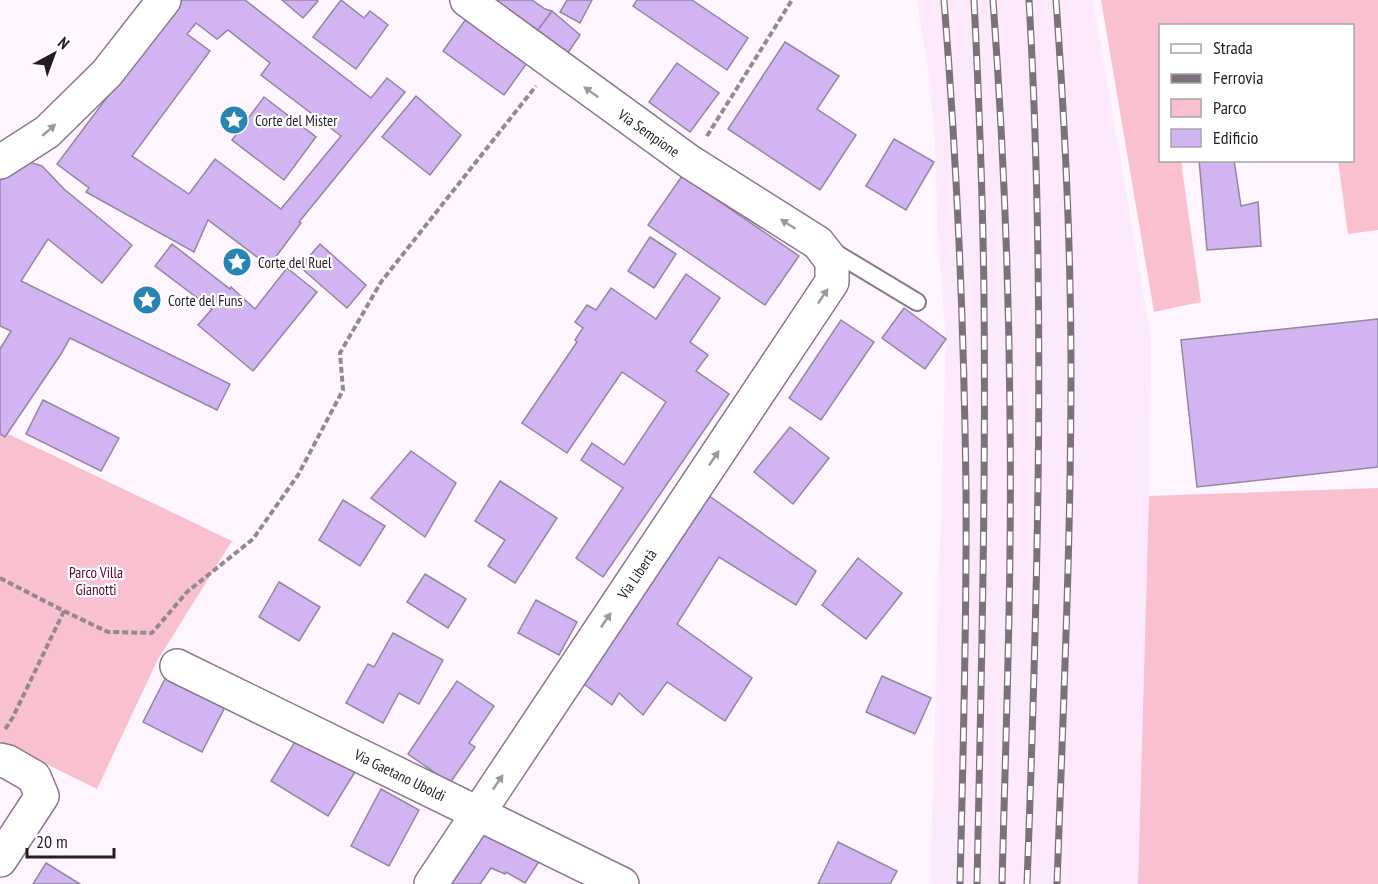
<svg xmlns="http://www.w3.org/2000/svg" width="1378" height="884" viewBox="0 0 1378 884" font-family="'PT Sans Narrow',sans-serif">
  <rect width="100%" height="100%" fill="#fef5fe"/>
  <!-- built -->
  <polygon fill="#fceafc" points="917,0 1093,0 1151,337 1149,496 1138,884 930,884 946,339 938,243 935,146 930,84"/>
  <!-- green -->
  <g fill="#f9c1cf">
    <polygon points="1101,0 1378,0 1378,230 1348,234 1338,161 1352,160 1352,26 1160,26 1160,160 1181,161 1201,302 1154,312"/>
    <polygon points="0,430 232,541 157,661 97,789 0,741"/>
    <polygon points="1378,488 1378,884 1138,884 1149,496"/>
  </g>
  <!-- building -->
  <g fill="#d3b4f2" stroke="#9386a0" stroke-width="1.5" fill-rule="evenodd">
    <path d="M180,0H245L371,98L387,78L405,92L299,222L301,223L269,266L208,220L194,252L86,192L89,188L57,164ZM196,23L217,39L228,30L270,63L261,75L341,136L281,209L215,159L189,194L132,156L210,51L187,34Z"/>
    <polygon points="282,0 317,0 318,1 303,18"/>
    <polygon points="341,0 364,18 370,11 388,25 356,69 313,37"/>
    <polygon points="486,0 532,0 545,9 552,11 535,34"/>
    <polygon points="567,0 592,0 580,23 560,12"/>
    <polygon points="637,0 692,0 748,38 727,70 633,6"/>
    <polygon points="552,11 580,35 563,60 535,34"/>
    <polygon points="471,12 532,56 504,95 443,51"/>
    <polygon points="785,42 839,76 817,109 856,135 820,190 728,129"/>
    <polygon points="677,63 719,93 690,132 649,102"/>
    <polygon points="416,96 461,135 430,175 382,137"/>
    <polygon points="264,97 316,137 284,180 232,140"/>
    <polygon points="894,139 934,162 906,210 866,186"/>
    <polygon points="1199,160 1234,160 1241,206 1258,202 1261,246 1207,250"/>
    <polygon points="29,162 42,166 64,189 132,245 102,283 48,239 21,281 230,384 217,410 70,338 61,354 5,437 0,434 0,349 11,331 0,326 0,173"/>
    <polygon points="682,176 799,256 765,305 648,225"/>
    <polygon points="650,237 676,254 654,288 628,271"/>
    <polygon points="172,244 230,289 231,287 255,309 287,268 317,292 253,371 198,325 212,309 155,266"/>
    <polygon points="320,244 366,285 347,308 300,267"/>
    <polygon points="686,274 720,298 690,342 708,355 696,371 729,394 603,577 576,558 623,488 581,460 592,443 624,465 666,402 622,372 567,453 522,423 577,342 575,340 583,328 575,322 587,305 596,310 611,288 656,319"/>
    <polygon points="904,308 946,339 925,369 882,338"/>
    <polygon points="1378,319 1378,467 1197,487 1181,340"/>
    <polygon points="841,320 874,342 821,420 789,398"/>
    <polygon points="43,400 119,438 101,471 26,434"/>
    <polygon points="790,427 829,458 793,504 754,472"/>
    <polygon points="411,451 456,483 425,537 371,498"/>
    <polygon points="500,481 557,518 515,583 488,566 505,540 475,521"/>
    <polygon points="705,493 816,571 796,605 719,557 677,624 752,678 725,721 667,682 643,715 619,693 612,705 576,678"/>
    <polygon points="343,500 385,526 360,566 319,540"/>
    <polygon points="858,558 902,593 866,639 822,605"/>
    <polygon points="425,574 466,599 448,628 407,602"/>
    <polygon points="279,582 320,607 299,641 259,617"/>
    <polygon points="536,600 577,622 559,655 518,633"/>
    <polygon points="393,633 443,660 419,704 399,693 383,723 346,703 368,664 374,667"/>
    <polygon points="168,673 227,703 202,752 143,722"/>
    <polygon points="882,676 931,698 915,734 866,712"/>
    <polygon points="457,681 494,706 469,743 475,747 450,783 408,754"/>
    <polygon points="298,737 355,772 328,816 271,781"/>
    <polygon points="381,789 419,810 389,866 351,846"/>
    <polygon points="481,828 540,860 525,883 506,872 505,874 491,868 480,884 443,884"/>
    <polygon points="838,842 897,871 890,884 818,884"/>
    <polygon points="46,863 80,884 33,884"/>
  </g>
  <g fill="none" stroke-linecap="round" stroke-linejoin="round">
    <!-- service casing -->
    <g stroke="#8b768c" stroke-width="20">
      <polyline id="service" points="829,249 917,302"/>
    </g>
    <!-- minor casing -->
    <g stroke="#8b768c" stroke-width="36">
      <g id="minor">
        <polyline points="0,162 47,132 107,73 164,0"/>
        <polyline points="177,666 622,884"/>
        <polyline points="0,760 8,762 34,777 42,796 0,860"/>
        <polyline points="431,884 832,282 832,261 818,243 690,162 467,0"/>
      </g>
    </g>
    <!-- path -->
    <g stroke="#928992" stroke-width="4" stroke-dasharray="6 3" stroke-linecap="butt">
      <polyline points="707,136 792,0"/>
      <polyline points="0,578 64,611 13,717 4,731"/>
      <polyline points="64,611 108,632 152,633 187,592 253,539 298,475 343,390 340,353 381,282 536,86"/>
    </g>
    <!-- service -->
    <use href="#service" stroke="#fff" stroke-width="16"/>
    <!-- minor -->
    <use href="#minor" stroke="#fff" stroke-width="33"/>
    <!-- rail casing -->
    <g stroke="#7a717a" stroke-width="7">
      <g id="rail">
        <path d="M944,0C957,163 964,326 966,489C967,621 963,753 960,884"/>
        <path d="M974,0C979,100 983,199 984,299C986,494 981,689 977,884"/>
        <path d="M993,0C1003,139 1009,278 1010,417C1012,573 1006,728 1002,884"/>
        <path d="M1056,0C1065,124 1071,248 1071,372C1071,542 1063,713 1057,884"/>
        <path d="M1027,884C1038,589 1046,295 1029,0"/>
      </g>
    </g>
    <!-- rail -->
    <use href="#rail" stroke="#fff" stroke-width="4.5" stroke-dasharray="14" stroke-linecap="butt"/>
  </g>
  <!-- one-way arrows -->
  <defs><path id="oneway-solid" d="M-6-.8H1V-3.2L6.5 0L1 3.2V.8H-6Z" transform="scale(1.5)"/></defs>
  <g fill="#9d999d">
    <use href="#oneway-solid" transform="translate(591 92) rotate(-144)"/>
    <use href="#oneway-solid" transform="translate(49 130) rotate(-41)"/>
    <use href="#oneway-solid" transform="translate(788 224) rotate(-148)"/>
    <use href="#oneway-solid" transform="translate(823 296) rotate(-56)"/>
    <use href="#oneway-solid" transform="translate(714 458) rotate(-56)"/>
    <use href="#oneway-solid" transform="translate(606 620) rotate(-56)"/>
    <use href="#oneway-solid" transform="translate(498 782) rotate(-56)"/>
  </g>
  <!-- icons -->
  <defs>
    <g id="sight-disc" transform="scale(1.5)"><circle r="9.5" fill="#2884b1" stroke="#fff"/><path d="M0-6L1.8-2.2L6-1.7L2.9 1.2L3.7 5.4L0 3.3L-3.7 5.4L-2.9 1.2L-6-1.7L-1.8-2.2Z" fill="#fff"/></g>
  </defs>
  <g fill-rule="evenodd">
    <use href="#sight-disc" x="234" y="120"/>
    <use href="#sight-disc" x="237" y="262"/>
    <use href="#sight-disc" x="147" y="300"/>
  </g>
  <g text-anchor="middle" dominant-baseline="central" stroke-width="4.5" stroke-linejoin="round" paint-order="stroke">
    <!-- poi labels -->
    <g font-size="15" fill="#251c25" stroke="#fff" text-anchor="start">
      <text x="255" y="120">Corte del Mister</text>
      <text x="258" y="262">Corte del Ruel</text>
      <text x="168" y="300">Corte del Funs</text>
    </g>
    <!-- street labels -->
    <g font-size="15" fill="#251c25" stroke="#fff">
      <text transform="translate(649 133) rotate(35)">Via Sempione</text>
      <text transform="translate(637 574) rotate(-56)">Via Libertà</text>
      <text transform="translate(400 775) rotate(26)">Via Gaetano Uboldi</text>
    </g>
    <!-- park labels -->
    <g font-size="15" fill="#5b022b" stroke="#fff">
      <text x="96" y="572">Parco Villa<tspan x="96" dy="17">Gianotti</tspan></text>
    </g>
  </g>
  <!-- legend -->
  <rect x="1159" y="24" width="195" height="138" fill="#ffffff" stroke="#a8a4a8" stroke-width="1.5"/>
  <rect x="1171" y="44" width="30" height="9" fill="#ffffff" stroke="#a8a4a8" stroke-width="1.5"/>
  <text x="1213" y="54" font-size="18" fill="#251c25">Strada</text>
  <rect x="1171" y="74" width="30" height="9" fill="#7a717a" stroke="#a8a4a8" stroke-width="1.5"/>
  <text x="1213" y="84" font-size="18" fill="#251c25">Ferrovia</text>
  <rect x="1171" y="99" width="30" height="18" fill="#f9c1cf" stroke="#a8a4a8" stroke-width="1.5"/>
  <text x="1213" y="114" font-size="18" fill="#251c25">Parco</text>
  <rect x="1171" y="129" width="30" height="18" fill="#d3b4f2" stroke="#a8a4a8" stroke-width="1.5"/>
  <text x="1213" y="144" font-size="18" fill="#251c25">Edificio</text>
  <!-- north arrow -->
  <g transform="translate(54 54) rotate(41)" stroke="#ffffff" stroke-width="4.5" paint-order="stroke">
  <path d="M0-4.5L10 22L0 15L-10 22Z" fill="#251c25"/>
  <text y="-9" font-size="16" font-weight="bold" text-anchor="middle" fill="#251c25">N</text>
  </g>
  <!-- scale -->
  <path d="M27 848v9h87v-9" fill="none" stroke="#251c25" stroke-width="3"/>
  <text x="36" y="848" font-size="18" fill="#251c25" stroke="#ffffff" stroke-width="4.5" paint-order="stroke">20 m</text>
</svg>
